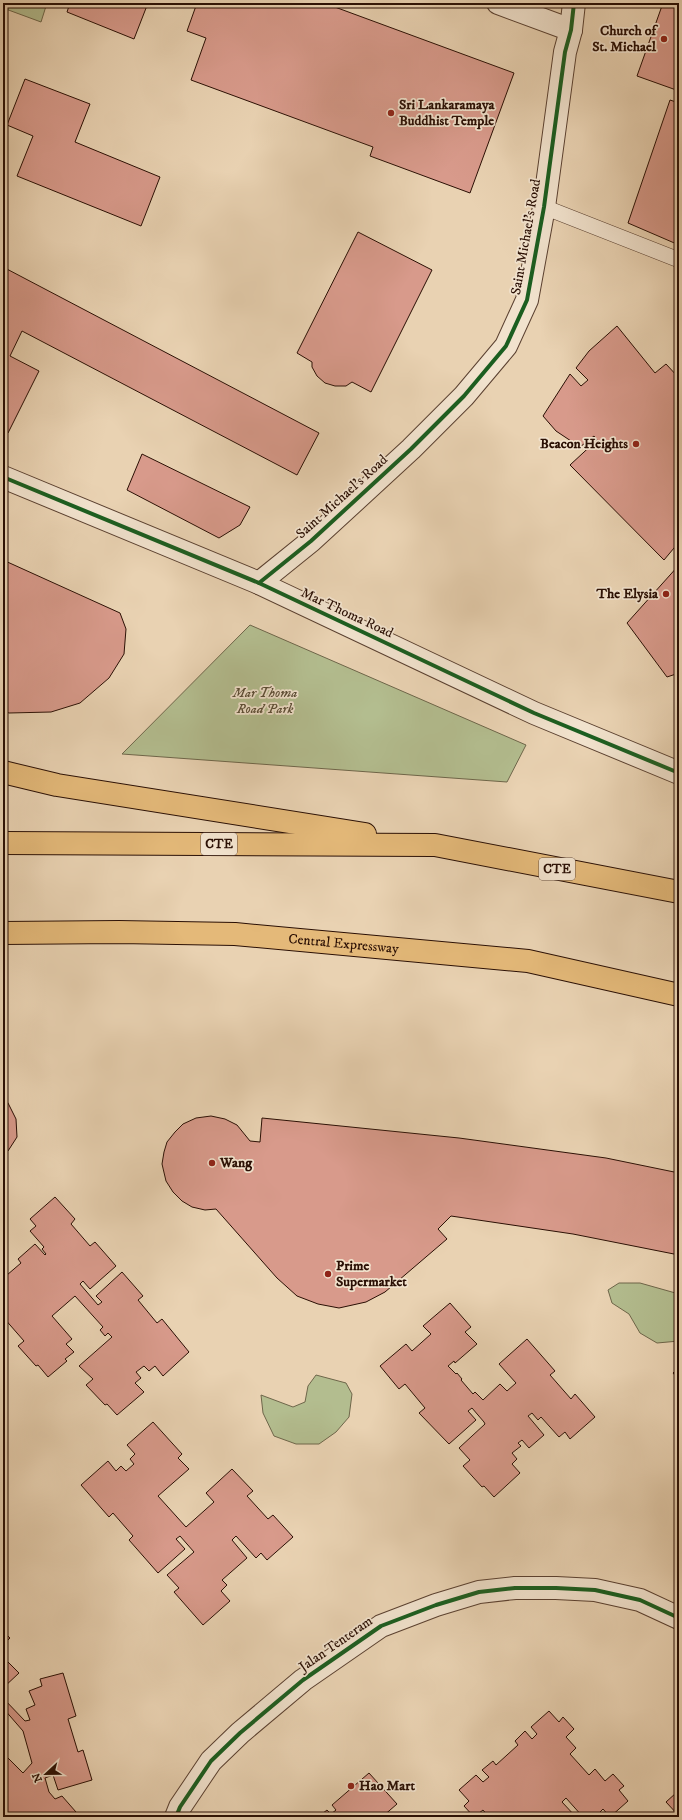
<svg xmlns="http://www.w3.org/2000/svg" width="682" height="1820" viewBox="0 0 682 1820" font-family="'IM FELL DW Pica',serif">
  <rect width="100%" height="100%" fill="#e9d2b2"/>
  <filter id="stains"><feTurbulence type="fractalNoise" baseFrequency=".005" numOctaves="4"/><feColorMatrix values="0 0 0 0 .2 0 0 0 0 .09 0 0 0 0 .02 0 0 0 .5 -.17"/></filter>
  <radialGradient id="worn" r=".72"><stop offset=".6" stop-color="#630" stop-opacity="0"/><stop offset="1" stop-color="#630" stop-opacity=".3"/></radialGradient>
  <!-- green -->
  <g fill="#b3bd8f" stroke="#6e664a">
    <polygon points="3,3 47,3 41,22 3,8"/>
    <polygon points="250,625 526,745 507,782 122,754"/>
    <polygon points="619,1283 640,1283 679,1294 679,1341 657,1343 640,1333 629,1314 612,1303 608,1290"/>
    <polygon points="316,1375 346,1383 352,1394 349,1417 336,1432 319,1444 296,1444 274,1436 263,1413 261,1395 293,1407 305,1402 308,1386"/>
  </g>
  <!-- building -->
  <g fill="#d89a8b" stroke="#2a0f04">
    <polygon points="70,3 148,3 134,39 67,12"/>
    <polygon points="197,3 324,3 514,73 470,193 370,156 373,147 191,80 206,38 187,31"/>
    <polygon points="663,3 679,3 679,91 637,76"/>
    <polygon points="25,79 90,104 75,142 160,177 141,226 17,176 33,136 7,125"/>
    <polygon points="670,100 679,103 679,245 628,223"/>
    <polygon points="358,232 432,270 371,392 352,382 346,386 335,386 325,383 317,376 312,367 312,362 297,353"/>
    <polygon points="3,267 319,433 297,475 22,331 10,356 39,371 8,433 3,431"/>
    <polygon points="617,326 655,373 666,364 679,378 679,542 664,560 570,465 597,440 594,436 580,447 556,431 543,416 570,374 581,386 588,380 576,368 589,351"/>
    <polygon points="142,454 250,507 240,525 219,538 127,490"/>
    <polygon points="3,560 120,613 126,629 124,654 109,678 80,703 51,712 9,713 3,711"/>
    <polygon points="679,565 679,673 667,677 627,623"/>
    <polygon points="3,1096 8,1103 16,1119 17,1137 8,1151 3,1153"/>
    <polygon points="211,1116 225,1119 237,1125 250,1141 260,1142 262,1118 459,1138 606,1158 679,1173 679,1255 573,1234 451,1216 438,1229 447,1239 385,1292 366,1302 339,1308 318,1304 297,1296 277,1278 216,1209 205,1210 192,1207 182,1201 173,1192 166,1181 162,1164 164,1152 167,1142 175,1132 183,1124 196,1118"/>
    <polygon points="55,1197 75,1219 71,1224 90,1246 95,1242 116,1266 90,1289 83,1281 80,1284 98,1305 102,1302 96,1296 122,1272 143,1296 138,1300 157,1323 162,1319 189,1352 163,1376 155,1366 149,1371 144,1366 136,1372 141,1378 135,1383 144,1392 117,1415 107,1404 105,1405 86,1385 93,1379 79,1366 112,1337 108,1333 105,1336 100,1330 103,1327 75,1296 52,1316 72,1339 66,1344 74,1352 65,1359 67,1361 48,1377 38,1365 36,1366 18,1346 24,1341 3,1317 3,1271 7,1275 21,1263 18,1259 35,1244 45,1255 46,1254 42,1249 44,1247 30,1231 36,1226 30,1219"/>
    <polygon points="450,1303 471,1327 465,1332 477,1344 455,1363 454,1361 448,1366 456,1374 457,1373 462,1379 461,1380 473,1394 475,1392 483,1400 500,1384 507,1391 516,1383 499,1364 527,1339 555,1371 550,1375 571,1399 575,1394 595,1417 570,1439 565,1432 559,1437 541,1417 538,1420 532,1413 528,1416 544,1435 529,1448 522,1440 518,1443 521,1446 512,1453 517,1459 512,1464 520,1473 494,1497 484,1486 482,1487 463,1466 470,1460 459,1448 485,1424 484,1422 472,1408 468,1411 476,1420 449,1444 419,1413 425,1408 405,1384 399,1389 380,1366 406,1344 412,1351 431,1334 423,1326"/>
    <polygon points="679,1367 679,1380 673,1373"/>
    <polygon points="153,1422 182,1454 178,1458 189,1469 158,1496 186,1527 214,1502 206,1493 232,1469 253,1491 247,1496 268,1519 273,1515 293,1537 267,1560 261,1553 256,1558 236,1536 232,1540 247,1558 222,1580 227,1585 221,1591 230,1601 203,1625 174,1592 179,1588 167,1575 194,1552 180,1536 176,1539 185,1549 158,1573 129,1540 133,1536 113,1513 109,1517 81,1485 108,1461 116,1471 121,1466 126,1471 134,1464 130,1459 135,1454 127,1445"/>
    <polygon points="3,1631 10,1638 3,1645"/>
    <polygon points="6,1660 19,1673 3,1688 3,1663"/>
    <polygon points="63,1673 76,1716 68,1719 78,1752 83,1750 92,1780 58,1790 53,1775 45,1778 49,1792 55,1799 62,1796 76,1812 71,1817 63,1816 12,1817 3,1807 3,1762 8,1758 23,1773 32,1763 23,1731 3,1708 3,1698 25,1721 30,1720 26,1709 35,1705 29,1691 42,1686 40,1679"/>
    <polygon points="549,1711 559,1722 563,1717 574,1729 566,1737 576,1748 570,1754 589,1775 595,1769 605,1781 613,1774 624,1786 619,1790 628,1801 610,1817 603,1809 598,1814 601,1817 583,1817 566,1798 562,1802 576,1817 489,1817 483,1810 474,1817 464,1806 469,1801 459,1790 476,1775 483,1782 489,1777 482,1770 493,1761 496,1765 518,1745 515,1741 525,1731 532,1739 537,1734 531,1727"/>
    <polygon points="369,1773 397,1804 382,1817 318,1817 327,1810 331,1814 336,1810 332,1805"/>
    <polygon points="676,1793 679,1797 679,1816 666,1802"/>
  </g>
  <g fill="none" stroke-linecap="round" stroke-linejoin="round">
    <!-- lane casing -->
    <g stroke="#5a4030" stroke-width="16">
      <polyline id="lane" points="544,207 679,260"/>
    </g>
    <!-- street casing -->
    <g stroke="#5a4030" stroke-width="24">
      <g id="street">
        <polyline points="498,3 571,30"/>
        <polyline points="3,477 259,583 534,713 679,773"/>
        <polyline points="259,583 311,541 411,449 464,396 506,346 527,300 544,207 565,52 571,30 574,3"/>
        <polyline points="176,1817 180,1807 211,1761 240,1733 303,1680 381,1626 436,1605 479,1592 515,1588 556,1588 595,1590 640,1600 679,1618"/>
      </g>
    </g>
    <!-- highway casing -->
    <g stroke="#2a0f04" stroke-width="24">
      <g id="highway">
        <polyline points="3,772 57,785 365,834"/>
        <polyline points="3,843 435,845 679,892"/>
        <path id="s1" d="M3,933L119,932L235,934L528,961L679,995"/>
      </g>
    </g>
    <!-- lane -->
    <use href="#lane" stroke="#f1e2cd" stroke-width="15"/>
    <!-- street -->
    <use href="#street" stroke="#f1e2cd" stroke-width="22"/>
    <!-- highway -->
    <use href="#highway" stroke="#e4b979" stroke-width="22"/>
    <!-- cycleway casing -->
    <g stroke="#f1e2cd" stroke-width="6">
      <g id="cycleway">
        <polyline points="3,477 259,583 534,713 679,773"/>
        <polyline points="259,583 311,541 411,449 464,396 506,346 527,300 544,207 565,52 571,30 574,3"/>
        <polyline points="176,1817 180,1807 211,1761 240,1733 303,1680 381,1626 436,1605 479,1592 515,1588 556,1588 595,1590 640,1600 679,1618"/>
      </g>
    </g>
    <!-- cycleway -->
    <use href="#cycleway" stroke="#1b5e20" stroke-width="4"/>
  </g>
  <!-- markers -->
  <g fill="#8f2418" stroke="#f1e2cd" stroke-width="1.5">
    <circle cx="664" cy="39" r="4"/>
    <circle cx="391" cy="113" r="4"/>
    <circle cx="636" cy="444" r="4"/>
    <circle cx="666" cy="594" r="4"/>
    <circle cx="212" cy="1163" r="4"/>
    <circle cx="328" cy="1274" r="4"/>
    <circle cx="351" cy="1786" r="4"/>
  </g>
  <g text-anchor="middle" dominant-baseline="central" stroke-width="3.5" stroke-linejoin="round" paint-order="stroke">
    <!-- shield labels -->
    <g fill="#f1e2cd" stroke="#664e40" stroke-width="1">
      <rect x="201" y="833" width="36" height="22" rx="3"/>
      <rect x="539" y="858" width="36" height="22" rx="3"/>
    </g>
    <g font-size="13" font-weight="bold" fill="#2a0f04">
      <text x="219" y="844">CTE</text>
      <text x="557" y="869">CTE</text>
    </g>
    <!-- poi labels -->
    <g font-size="14" font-weight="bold" fill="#2a0f04" stroke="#f1e2cd" text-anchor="start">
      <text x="656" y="31" text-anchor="end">Church of<tspan x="656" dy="16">St. Michael</tspan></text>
      <text x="399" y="105">Sri Lankaramaya<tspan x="399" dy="16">Buddhist Temple</tspan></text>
      <text x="628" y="444" text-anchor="end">Beacon Heights</text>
      <text x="658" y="594" text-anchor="end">The Elysia</text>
      <text x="220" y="1163">Wang</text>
      <text x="336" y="1266">Prime<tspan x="336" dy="16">Supermarket</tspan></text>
      <text x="359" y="1786">Hao Mart</text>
    </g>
    <!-- street labels -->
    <g font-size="14" fill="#2a0f04" stroke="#f1e2cd">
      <text transform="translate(526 237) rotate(-80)">Saint Michael's Road</text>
      <text transform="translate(342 497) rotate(-42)">Saint Michael's Road</text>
      <text transform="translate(347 613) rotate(25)">Mar Thoma Road</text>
      <text stroke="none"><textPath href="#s1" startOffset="341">Central Expressway</textPath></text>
      <text transform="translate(336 1644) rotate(-35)">Jalan Tenteram</text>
    </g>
    <!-- park labels -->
    <g font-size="14" font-style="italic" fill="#5a4c35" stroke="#f1e2cd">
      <text x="265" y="693">Mar Thoma<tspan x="265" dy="16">Road Park</tspan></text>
    </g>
  </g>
  <!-- margin -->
  <rect width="682" height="1820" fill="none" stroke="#e9d2b2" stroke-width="16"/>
  <rect x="4" y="4" width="674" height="1812" fill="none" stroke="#2a0f04" stroke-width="2"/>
  <rect x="8" y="8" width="666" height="1804" fill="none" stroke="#2a0f04"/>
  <!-- north arrow -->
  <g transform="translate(46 1774) rotate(248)" stroke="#f1e2cd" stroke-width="3" paint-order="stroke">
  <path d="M0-3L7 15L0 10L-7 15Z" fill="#2a0f04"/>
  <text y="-6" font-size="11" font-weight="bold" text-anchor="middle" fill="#2a0f04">N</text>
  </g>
  <rect width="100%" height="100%" filter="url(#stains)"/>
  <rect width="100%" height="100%" fill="url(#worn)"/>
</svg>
